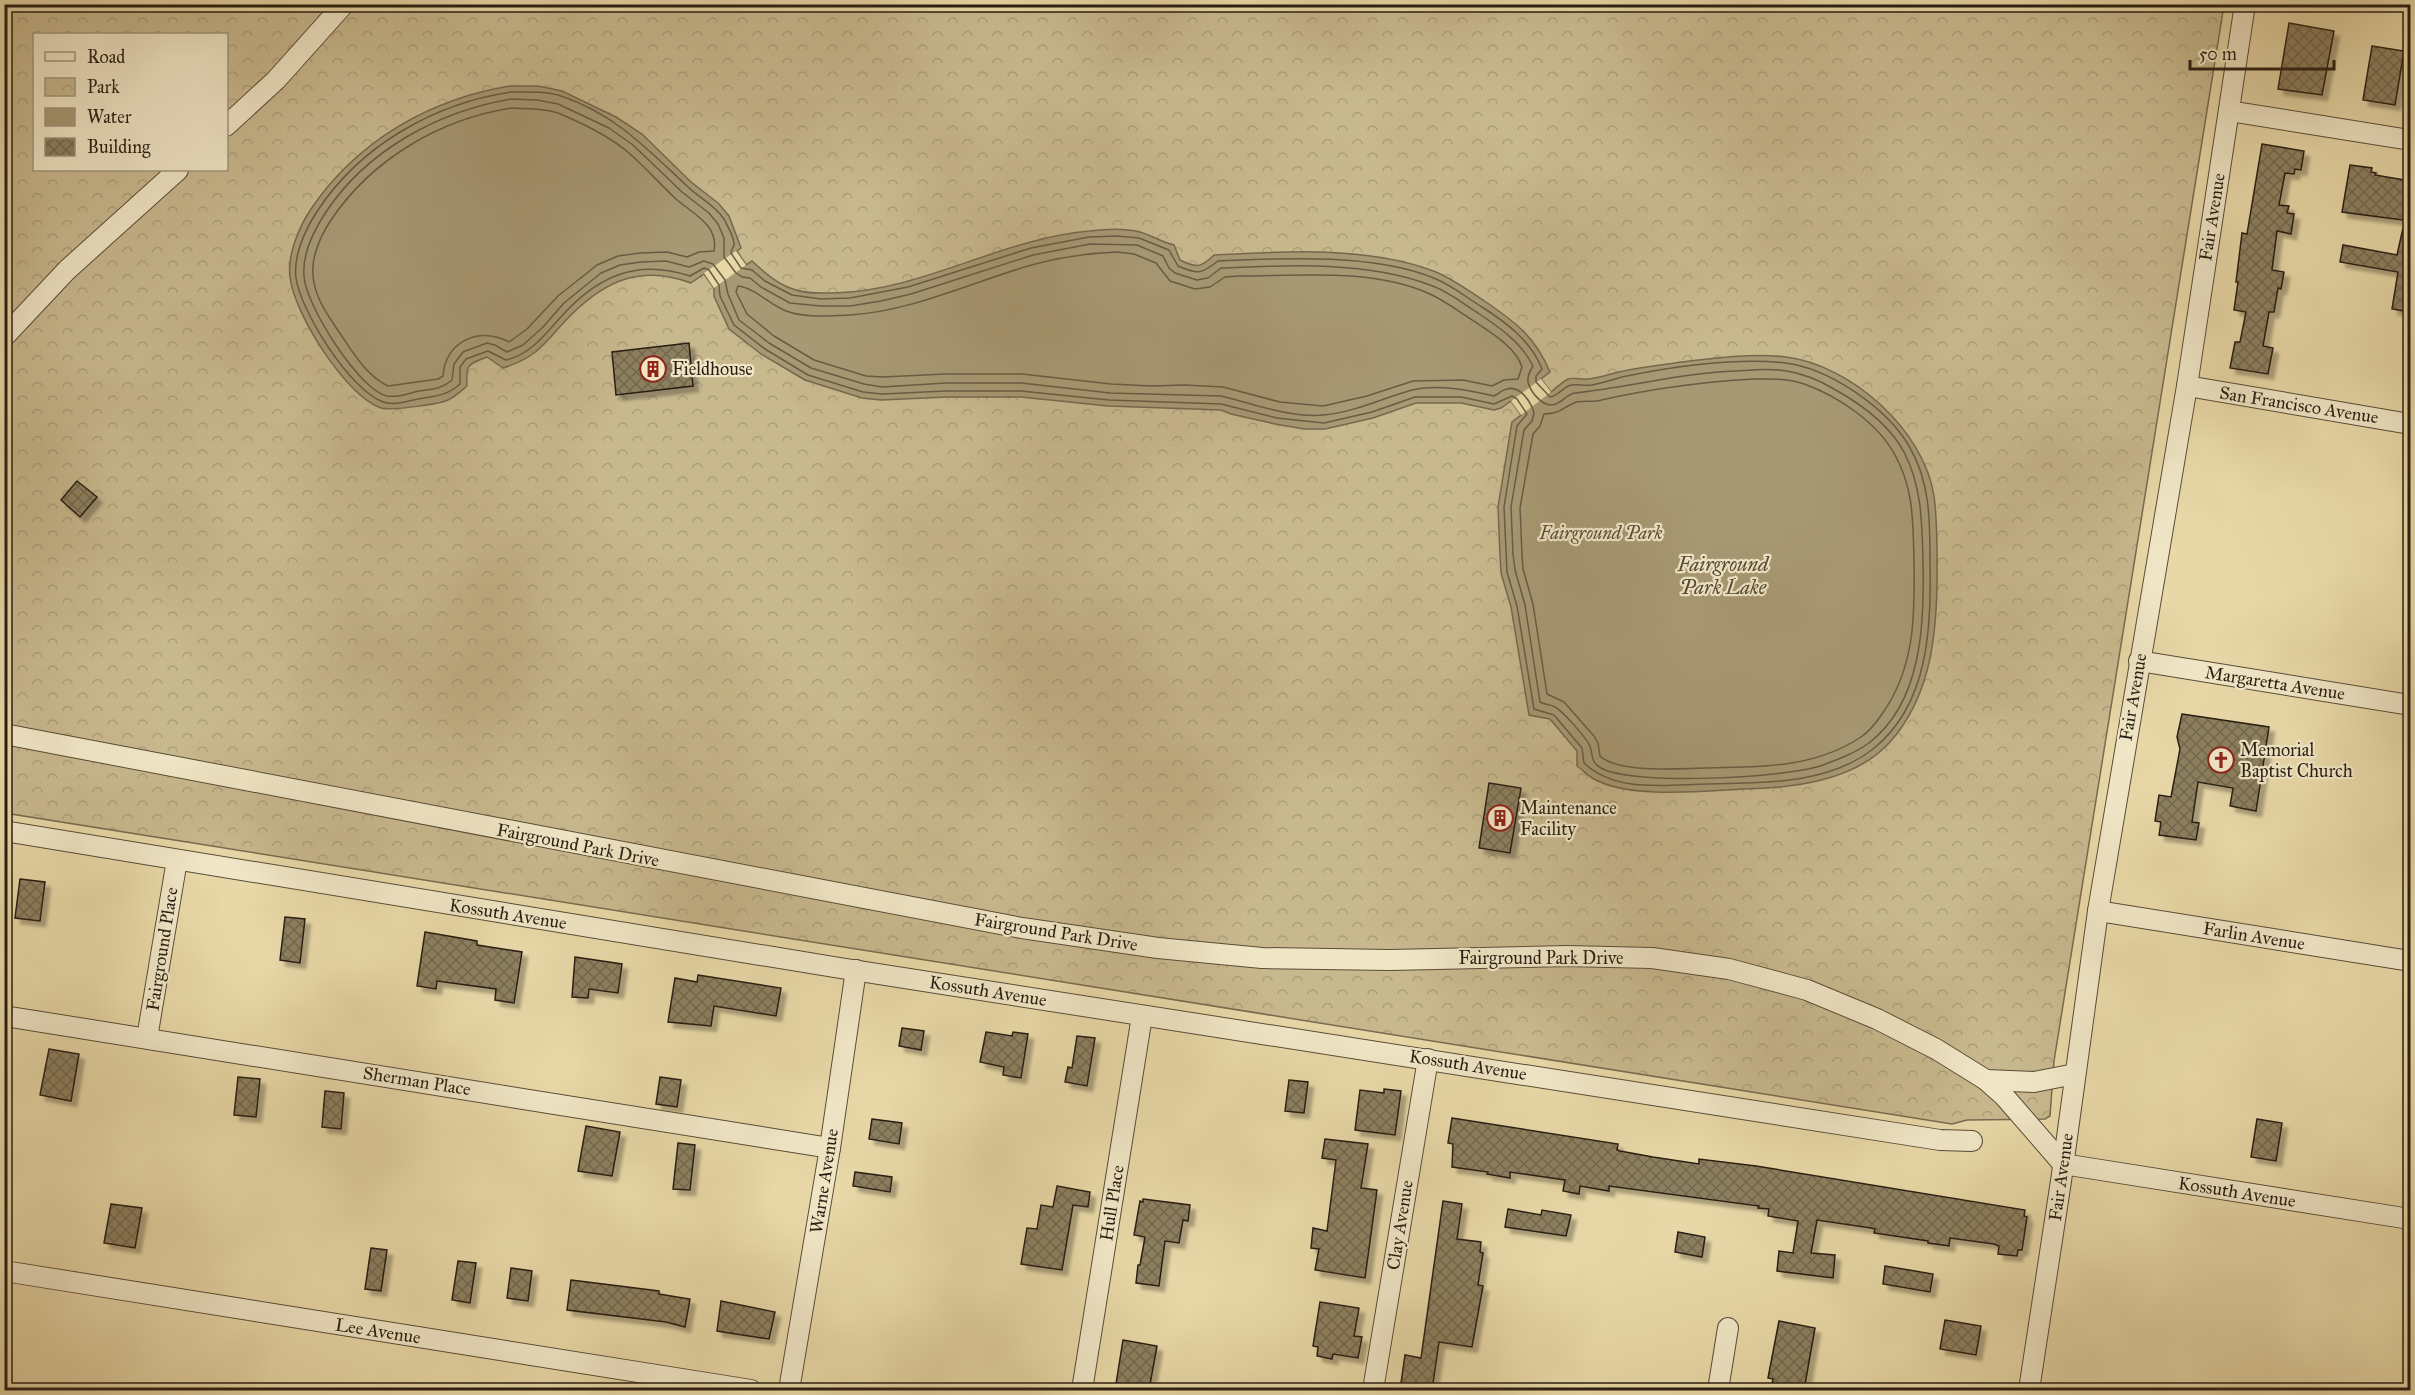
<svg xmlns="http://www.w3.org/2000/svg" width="2415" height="1395" viewBox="0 0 2415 1395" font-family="'IM FELL Great Primer',serif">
  <defs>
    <pattern id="park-crowns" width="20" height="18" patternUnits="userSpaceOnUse" patternTransform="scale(1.5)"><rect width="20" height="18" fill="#c8b88e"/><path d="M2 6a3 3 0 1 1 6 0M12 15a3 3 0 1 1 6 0" fill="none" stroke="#ac9e79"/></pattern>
    <pattern id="building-cross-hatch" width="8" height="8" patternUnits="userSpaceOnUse" patternTransform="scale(1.5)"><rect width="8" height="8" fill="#8c7f5f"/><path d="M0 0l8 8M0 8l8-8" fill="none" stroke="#72674d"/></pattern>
    <filter id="shadow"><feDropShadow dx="5.5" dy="5.5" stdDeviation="1.5" flood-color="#0004"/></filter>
  </defs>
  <rect width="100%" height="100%" fill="#e8d8a7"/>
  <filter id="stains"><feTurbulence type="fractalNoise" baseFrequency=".00333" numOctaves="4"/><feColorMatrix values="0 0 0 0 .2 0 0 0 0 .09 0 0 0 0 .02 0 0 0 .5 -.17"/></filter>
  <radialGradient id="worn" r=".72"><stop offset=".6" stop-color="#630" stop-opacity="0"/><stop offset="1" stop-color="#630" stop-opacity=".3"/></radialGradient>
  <!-- park -->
  <path fill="url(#park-crowns)" stroke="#786b50" stroke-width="1.5" fill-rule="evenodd" d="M4,5H2224L2054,1061L2050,1116L2045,1119L1967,1120L1952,1124L5,813ZM34,34H226V170H34Z"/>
  <!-- water -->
  <path fill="#a79974" stroke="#75684d" stroke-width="1.5" d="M510,86H538L562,91L616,117L642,134L691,182L718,203L729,216L741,248L737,251L746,265L752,261C764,272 777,284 793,289C805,294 821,293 834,293C923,291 1002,238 1090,231C1105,229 1124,228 1140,232C1151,235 1161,242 1174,245L1180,260C1196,268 1201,268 1214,255C1284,251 1370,246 1436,272C1453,279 1467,290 1483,300C1514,321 1535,336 1550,372L1541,379L1551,392C1556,388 1562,382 1568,379C1573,377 1582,380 1588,379C1601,378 1612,373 1624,371C1643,367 1662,365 1681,362C1715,358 1752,353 1786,357C1851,365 1924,430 1934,496C1938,524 1937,556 1937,585C1936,641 1929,698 1890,742C1855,781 1793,788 1744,789C1703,791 1629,799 1594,779C1588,776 1583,770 1577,766V751L1550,719L1529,715L1511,607L1501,573L1500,555L1498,507L1512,422L1521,415L1511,401L1501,408L1494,410L1461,403H1416L1373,418L1325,429H1304L1275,424L1231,414L1221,410L1108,406L1021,397H947L881,400L862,398L805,380L761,354L729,329L714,296V288L704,274L691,283C643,265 607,279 571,315C546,340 541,356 503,368L487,357C467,365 466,364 467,386C461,391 455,397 448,400C440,404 390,411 381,408C346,396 294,314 290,277C287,255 299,227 311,209C357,141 430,99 510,86Z"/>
  <!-- pier -->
  <g fill="#e8d8a7">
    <polygon points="736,251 746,265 714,288 704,273"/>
    <polygon points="1541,379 1551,392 1521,415 1511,401"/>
  </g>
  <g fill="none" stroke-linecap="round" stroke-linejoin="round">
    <!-- shore -->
    <g stroke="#685c43" stroke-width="1.5">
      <path d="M511,92C527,92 545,91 561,96C615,114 647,149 687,186C699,198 715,205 724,219C727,225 735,238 734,245C733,248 731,250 731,253L741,268L752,270L765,281L792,295L821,299L850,298L908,287L1031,248L1089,237L1117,236L1139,238L1169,250L1178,266C1199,275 1201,274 1218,261C1282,258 1376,253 1436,279C1453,286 1467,298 1482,307C1507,323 1531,341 1542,369L1536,376V382L1550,397C1559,396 1563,386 1572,385C1578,384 1585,386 1592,385C1602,383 1612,380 1622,377C1669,367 1737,357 1785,363C1829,368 1887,408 1909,446C1930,481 1930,520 1930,560C1931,625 1930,704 1873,749C1827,785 1762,783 1706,784C1665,785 1616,793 1584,763L1582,748L1554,715L1534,709L1517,606L1507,572L1504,507L1517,426L1527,414L1517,399L1512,396L1494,404L1461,397H1415L1372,412L1324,423L1277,418L1221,404L1109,400L1021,391H946L882,394L863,392L808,375L765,349L734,325L720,296L719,285L709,270L704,268L690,276C635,258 596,277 559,319C543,337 530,354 506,360L488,351L466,359L460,367V384C447,396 435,396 418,399C407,401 394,406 383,402C350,390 301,312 296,278C293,255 306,228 318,210C361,145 435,103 511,92Z"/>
      <path d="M511,99L537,100L558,104L609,128L633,145L682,192L709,213L718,224L724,238V257L736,273L742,277L750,278L761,287L790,303L820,306H850L881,301L911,294L1033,255L1090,244L1137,245L1163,256L1169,268L1175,273L1197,280L1208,278L1221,268C1287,265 1368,261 1430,285C1448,291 1462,303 1478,313C1499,327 1522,343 1533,366C1530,371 1527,376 1528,382C1530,391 1541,405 1551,405C1561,405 1566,394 1575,393C1629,387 1682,373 1736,371C1753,370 1771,368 1787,371C1804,374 1819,380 1834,389C1861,404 1889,424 1904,452C1922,487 1922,523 1923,561C1924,623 1923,701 1869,743C1855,753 1839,759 1823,765C1788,778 1632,786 1601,768C1589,761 1594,754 1589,744C1585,737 1563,711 1555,707C1550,704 1545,705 1540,702L1525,605L1515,570L1513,554L1511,507L1524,430L1532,421L1534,413C1531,402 1520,385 1507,389C1502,390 1498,394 1494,396C1468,390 1438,384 1412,390C1383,398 1355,412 1324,415C1289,418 1255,404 1221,396L1110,393L1021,383H946L882,387L864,384L811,368L769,343L739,320L728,294L725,280L713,264L704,261L689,267L666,261L641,262L620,265L601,273L564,303L543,327L523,345L507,352L495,345L487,343L463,352L454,364L452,380C442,389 432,389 419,391C409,393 398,398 387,396C359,390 305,304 304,276C302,253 314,230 326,212C367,150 439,111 511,99Z"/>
      <path d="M512,108C527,109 543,108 558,113C582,123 610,136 630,154C646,168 660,184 676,199C693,214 719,225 714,251L699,252L687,257L667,252L640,253L618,256L597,265L558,296L527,329L509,342C480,326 445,341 443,376L438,379L388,386C365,375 351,349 337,329C326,313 314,295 313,275C311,257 321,235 331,220C372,159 440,119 512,108Z"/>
      <path d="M1117,252L1134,254L1156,263L1170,281L1195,289L1210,287L1225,277L1239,276C1300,276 1372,268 1430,294C1447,302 1461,313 1477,323C1492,333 1516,348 1522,367L1518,379L1504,380L1492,386L1463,380L1413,381L1367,396L1323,406L1280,402L1223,387L1185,385L1151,386L1111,384L1022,374H946L882,377L866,376L814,360L774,336L747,314L736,292L738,286C755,288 770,305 786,311C805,318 831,316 850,315C914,311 974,281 1035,264C1062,257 1089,253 1117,252Z"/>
      <path d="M1754,379C1771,379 1788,378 1804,384C1838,396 1878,423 1895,455C1914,489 1913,524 1914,561C1915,615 1915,668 1882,714C1876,723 1870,731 1861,737C1815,768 1760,767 1707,768C1682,768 1619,774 1600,756L1598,743L1594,736L1564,702L1547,694L1533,604L1523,569L1522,554L1520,508L1533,434L1540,426L1544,414C1562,413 1560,409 1574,403C1580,400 1590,402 1597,401C1649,389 1701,382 1754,379Z"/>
    </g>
  </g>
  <!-- building -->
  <g fill="url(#building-cross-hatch)" stroke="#291e12" stroke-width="1.5" filter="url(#shadow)">
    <polygon points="2289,23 2334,31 2322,95 2278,89"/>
    <polygon points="2372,46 2404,51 2395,105 2363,100"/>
    <polygon points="2262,144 2304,151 2301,170 2295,169 2294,174 2285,173 2279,205 2289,206 2287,213 2294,214 2291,234 2277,231 2272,270 2284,272 2281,289 2278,288 2274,312 2269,312 2263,346 2273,348 2268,374 2230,368 2235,342 2240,342 2246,312 2234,310 2238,282 2236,282 2242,233 2247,234"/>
    <polygon points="2350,165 2372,168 2371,172 2376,173 2375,175 2410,181 2410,221 2342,212"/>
    <polygon points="2403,228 2410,228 2410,312 2392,309 2398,272 2340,262 2343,245 2397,255"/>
    <polygon points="689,343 693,386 616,395 612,352"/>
    <polygon points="77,481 97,497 80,517 61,500"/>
    <polygon points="2182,714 2269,727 2256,811 2230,806 2233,788 2198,782 2192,822 2199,823 2196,840 2159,835 2161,822 2155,821 2159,795 2171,797 2180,749 2177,737"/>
    <polygon points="1489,783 1521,788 1510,853 1479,848"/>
    <polygon points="20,879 45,882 40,921 15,918"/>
    <polygon points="285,917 305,919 300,963 280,960"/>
    <polygon points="425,932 477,941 477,945 522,952 514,1003 495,1000 496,989 437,981 436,989 417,986"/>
    <polygon points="575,957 622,964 618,993 589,989 588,998 572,997"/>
    <polygon points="698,975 781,988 776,1016 714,1006 711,1026 668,1022 675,978 697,982"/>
    <polygon points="902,1028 924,1031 921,1050 899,1046"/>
    <polygon points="986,1032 1012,1036 1013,1032 1028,1034 1021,1078 1003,1075 1004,1067 980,1062"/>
    <polygon points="1077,1036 1095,1038 1087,1086 1065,1082 1068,1067 1072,1068"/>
    <polygon points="49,1049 79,1054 71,1101 40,1095"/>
    <polygon points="238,1077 260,1079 256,1117 234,1115"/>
    <polygon points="660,1077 681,1080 677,1107 656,1104"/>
    <polygon points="1289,1080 1308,1082 1304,1113 1285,1111"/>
    <polygon points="1384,1089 1401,1091 1395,1135 1355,1130 1360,1090 1384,1093"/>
    <polygon points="325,1091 344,1093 341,1129 322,1127"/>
    <polygon points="1452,1118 1618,1144 1617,1150 1620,1151 1653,1157 1699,1164 1699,1159 1756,1166 2025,1210 2024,1216 2027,1217 2022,1250 2018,1250 2017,1256 1998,1254 1999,1246 1994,1244 1950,1238 1949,1246 1928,1243 1928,1241 1874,1233 1875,1229 1871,1228 1817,1220 1811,1253 1835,1255 1833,1278 1777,1271 1779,1251 1793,1253 1798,1221 1768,1216 1769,1209 1758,1208 1759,1206 1609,1186 1609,1191 1580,1186 1579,1194 1563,1191 1565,1180 1510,1172 1510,1178 1487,1174 1488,1172 1452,1167 1453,1144 1448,1143"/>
    <polygon points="872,1119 902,1123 899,1144 869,1139"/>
    <polygon points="2257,1119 2282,1123 2276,1161 2251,1157"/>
    <polygon points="586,1126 620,1132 612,1176 578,1171"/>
    <polygon points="1325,1139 1368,1144 1361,1188 1377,1190 1365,1278 1315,1270 1319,1249 1311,1248 1313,1228 1327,1231 1336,1160 1322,1158"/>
    <polygon points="678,1143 695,1145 690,1190 673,1189"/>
    <polygon points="855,1172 892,1177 890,1192 853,1186"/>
    <polygon points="1057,1186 1090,1192 1088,1207 1073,1205 1062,1270 1021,1264 1027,1228 1037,1229 1041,1205 1053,1207"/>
    <polygon points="1143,1199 1190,1205 1188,1221 1183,1220 1179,1243 1165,1241 1159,1286 1136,1283 1138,1265 1140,1265 1145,1237 1134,1235 1140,1201 1143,1202"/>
    <polygon points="1443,1201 1462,1204 1457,1239 1481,1242 1480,1252 1483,1253 1478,1285 1483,1286 1472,1347 1439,1342 1432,1390 1400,1390 1405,1355 1421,1358"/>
    <polygon points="111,1204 142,1208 135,1248 104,1243"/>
    <polygon points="1508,1209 1541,1215 1542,1210 1571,1215 1566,1236 1505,1227"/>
    <polygon points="1678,1232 1705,1237 1702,1257 1675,1252"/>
    <polygon points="371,1248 387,1250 381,1291 365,1289"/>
    <polygon points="458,1261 476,1263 470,1303 452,1300"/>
    <polygon points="1885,1266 1933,1274 1930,1292 1883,1284"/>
    <polygon points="511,1268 532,1271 528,1301 507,1298"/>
    <polygon points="571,1280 659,1291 659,1294 690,1299 685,1327 666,1322 567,1310"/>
    <polygon points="721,1301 775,1312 769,1339 717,1331"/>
    <polygon points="1320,1302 1359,1308 1354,1336 1362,1337 1358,1358 1333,1354 1332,1359 1317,1356 1318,1347 1313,1346"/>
    <polygon points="1945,1320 1981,1326 1976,1355 1940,1349"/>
    <polygon points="1779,1321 1815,1328 1804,1390 1771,1390 1773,1379 1768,1378"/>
    <polygon points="1123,1340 1157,1346 1149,1390 1115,1390"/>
  </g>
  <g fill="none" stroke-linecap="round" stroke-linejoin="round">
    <!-- minor casing -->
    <g stroke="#594c37" stroke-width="22">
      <g id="minor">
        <polyline points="2229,111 2410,140"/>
        <polyline points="226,126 276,80 344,4"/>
        <polyline points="4,337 67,270 178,170"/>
        <polyline points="2187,386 2410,424"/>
        <polyline points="2139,661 2410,705"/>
        <polyline points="4,734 1022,928 1158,948 1262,958 1390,960 1567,956 1652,958 1729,969 1807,990 1877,1019 1936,1049 1986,1080 2004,1096 2063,1164 2410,1219"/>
        <polyline points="4,831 840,968 1940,1140 1972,1141"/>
        <polyline points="2098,911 2410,961"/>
        <polyline points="4,1016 830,1148"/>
        <polyline points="147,1038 177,860"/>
        <polyline points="1986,1080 2034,1082 2075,1074"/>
        <polyline points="4,1271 751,1390"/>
        <polyline points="789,1390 830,1148 856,970"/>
        <polyline points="1082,1390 1142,1016"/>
        <polyline points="1373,1390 1428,1059"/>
        <polyline points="1718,1390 1728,1328"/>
        <polyline points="2029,1390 2061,1181 2098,911 2187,386 2245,4"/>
      </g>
    </g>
    <!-- minor -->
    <use href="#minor" stroke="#f0e6c6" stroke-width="20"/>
  </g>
  <!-- icons -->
  <defs>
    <g id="building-ring" transform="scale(1.35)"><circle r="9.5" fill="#f0e6c6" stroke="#8f2418" stroke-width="1.5"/><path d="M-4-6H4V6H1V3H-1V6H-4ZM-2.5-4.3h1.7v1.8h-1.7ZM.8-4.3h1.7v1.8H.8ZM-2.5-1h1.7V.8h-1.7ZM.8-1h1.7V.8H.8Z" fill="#8f2418"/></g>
    <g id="church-ring" transform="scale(1.35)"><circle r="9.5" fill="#f0e6c6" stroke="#8f2418" stroke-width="1.5"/><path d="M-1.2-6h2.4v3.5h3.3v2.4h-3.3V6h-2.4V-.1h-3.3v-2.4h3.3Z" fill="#8f2418"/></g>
  </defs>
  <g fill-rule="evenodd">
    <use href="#building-ring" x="653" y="369"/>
    <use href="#church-ring" x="2221" y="760"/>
    <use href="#building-ring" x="1500" y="818"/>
  </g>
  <g text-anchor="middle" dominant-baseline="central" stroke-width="4.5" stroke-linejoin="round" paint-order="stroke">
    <!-- street labels -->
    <g font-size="18" fill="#291e12" stroke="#f0e6c6">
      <text transform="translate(2212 217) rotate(-81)">Fair Avenue</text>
      <text transform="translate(2299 405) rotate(9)">San Francisco Avenue</text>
      <text transform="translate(2275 683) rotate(9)">Margaretta Avenue</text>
      <text transform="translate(2133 697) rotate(-80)">Fair Avenue</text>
      <text transform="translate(578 845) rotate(11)">Fairground Park Drive</text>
      <text transform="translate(508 914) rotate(9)">Kossuth Avenue</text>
      <text transform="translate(1056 932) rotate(9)">Fairground Park Drive</text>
      <text transform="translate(2254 936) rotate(9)">Farlin Avenue</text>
      <text transform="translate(162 949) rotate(-81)">Fairground Place</text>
      <text x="1541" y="958">Fairground Park Drive</text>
      <text transform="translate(988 991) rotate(9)">Kossuth Avenue</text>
      <text transform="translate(1468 1065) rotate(9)">Kossuth Avenue</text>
      <text transform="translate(417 1081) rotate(9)">Sherman Place</text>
      <text transform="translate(2061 1177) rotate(-82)">Fair Avenue</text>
      <text transform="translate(824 1181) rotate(-81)">Warne Avenue</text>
      <text transform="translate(2237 1192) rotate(9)">Kossuth Avenue</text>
      <text transform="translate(1112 1203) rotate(-81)">Hull Place</text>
      <text transform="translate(1400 1225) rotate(-81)">Clay Avenue</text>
      <text transform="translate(378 1331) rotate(9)">Lee Avenue</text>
    </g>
    <!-- poi labels -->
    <g font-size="18" fill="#291e12" stroke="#f0e6c6" text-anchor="start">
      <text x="672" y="369">Fieldhouse</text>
      <text x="2240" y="750">Memorial<tspan x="2240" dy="21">Baptist Church</tspan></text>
      <text x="1520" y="808">Maintenance<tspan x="1520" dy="21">Facility</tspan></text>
    </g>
    <!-- park labels -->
    <g font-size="18" font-style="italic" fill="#594c37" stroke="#f0e6c6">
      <text x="1601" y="533">Fairground Park</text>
    </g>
    <!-- water labels -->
    <g font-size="20" font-style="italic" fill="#554934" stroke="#f0e6c6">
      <text x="1723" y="564">Fairground<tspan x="1723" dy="23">Park Lake</tspan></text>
    </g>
  </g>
  <!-- margin -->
  <rect width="2415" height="1395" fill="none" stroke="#e8d8a7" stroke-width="24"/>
  <rect x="6" y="6" width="2403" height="1383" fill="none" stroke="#291e12" stroke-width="3"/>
  <rect x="12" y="12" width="2391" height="1371" fill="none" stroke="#291e12" stroke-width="1.5"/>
  <!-- legend -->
  <rect x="33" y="33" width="195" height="138" fill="#f0e6c6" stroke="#a0967e" stroke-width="1.5"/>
  <rect x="45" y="52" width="30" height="9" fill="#f0e6c6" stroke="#a0967e" stroke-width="1.5"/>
  <text x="87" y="63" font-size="18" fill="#291e12">Road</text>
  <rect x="45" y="78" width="30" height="18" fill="url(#park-crowns)" stroke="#a0967e" stroke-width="1.5"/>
  <text x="87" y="93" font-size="18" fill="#291e12">Park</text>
  <rect x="45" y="108" width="30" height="18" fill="#a79974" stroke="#a0967e" stroke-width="1.5"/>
  <text x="87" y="123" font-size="18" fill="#291e12">Water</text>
  <rect x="45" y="138" width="30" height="18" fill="url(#building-cross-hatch)" stroke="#a0967e" stroke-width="1.5"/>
  <text x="87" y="153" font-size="18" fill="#291e12">Building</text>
  <!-- scale -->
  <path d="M2190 60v9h144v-9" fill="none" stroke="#291e12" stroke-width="3"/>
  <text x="2199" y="60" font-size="18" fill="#291e12" stroke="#f0e6c6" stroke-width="4.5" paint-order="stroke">50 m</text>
  <rect width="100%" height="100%" filter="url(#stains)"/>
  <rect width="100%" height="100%" fill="url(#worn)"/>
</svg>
